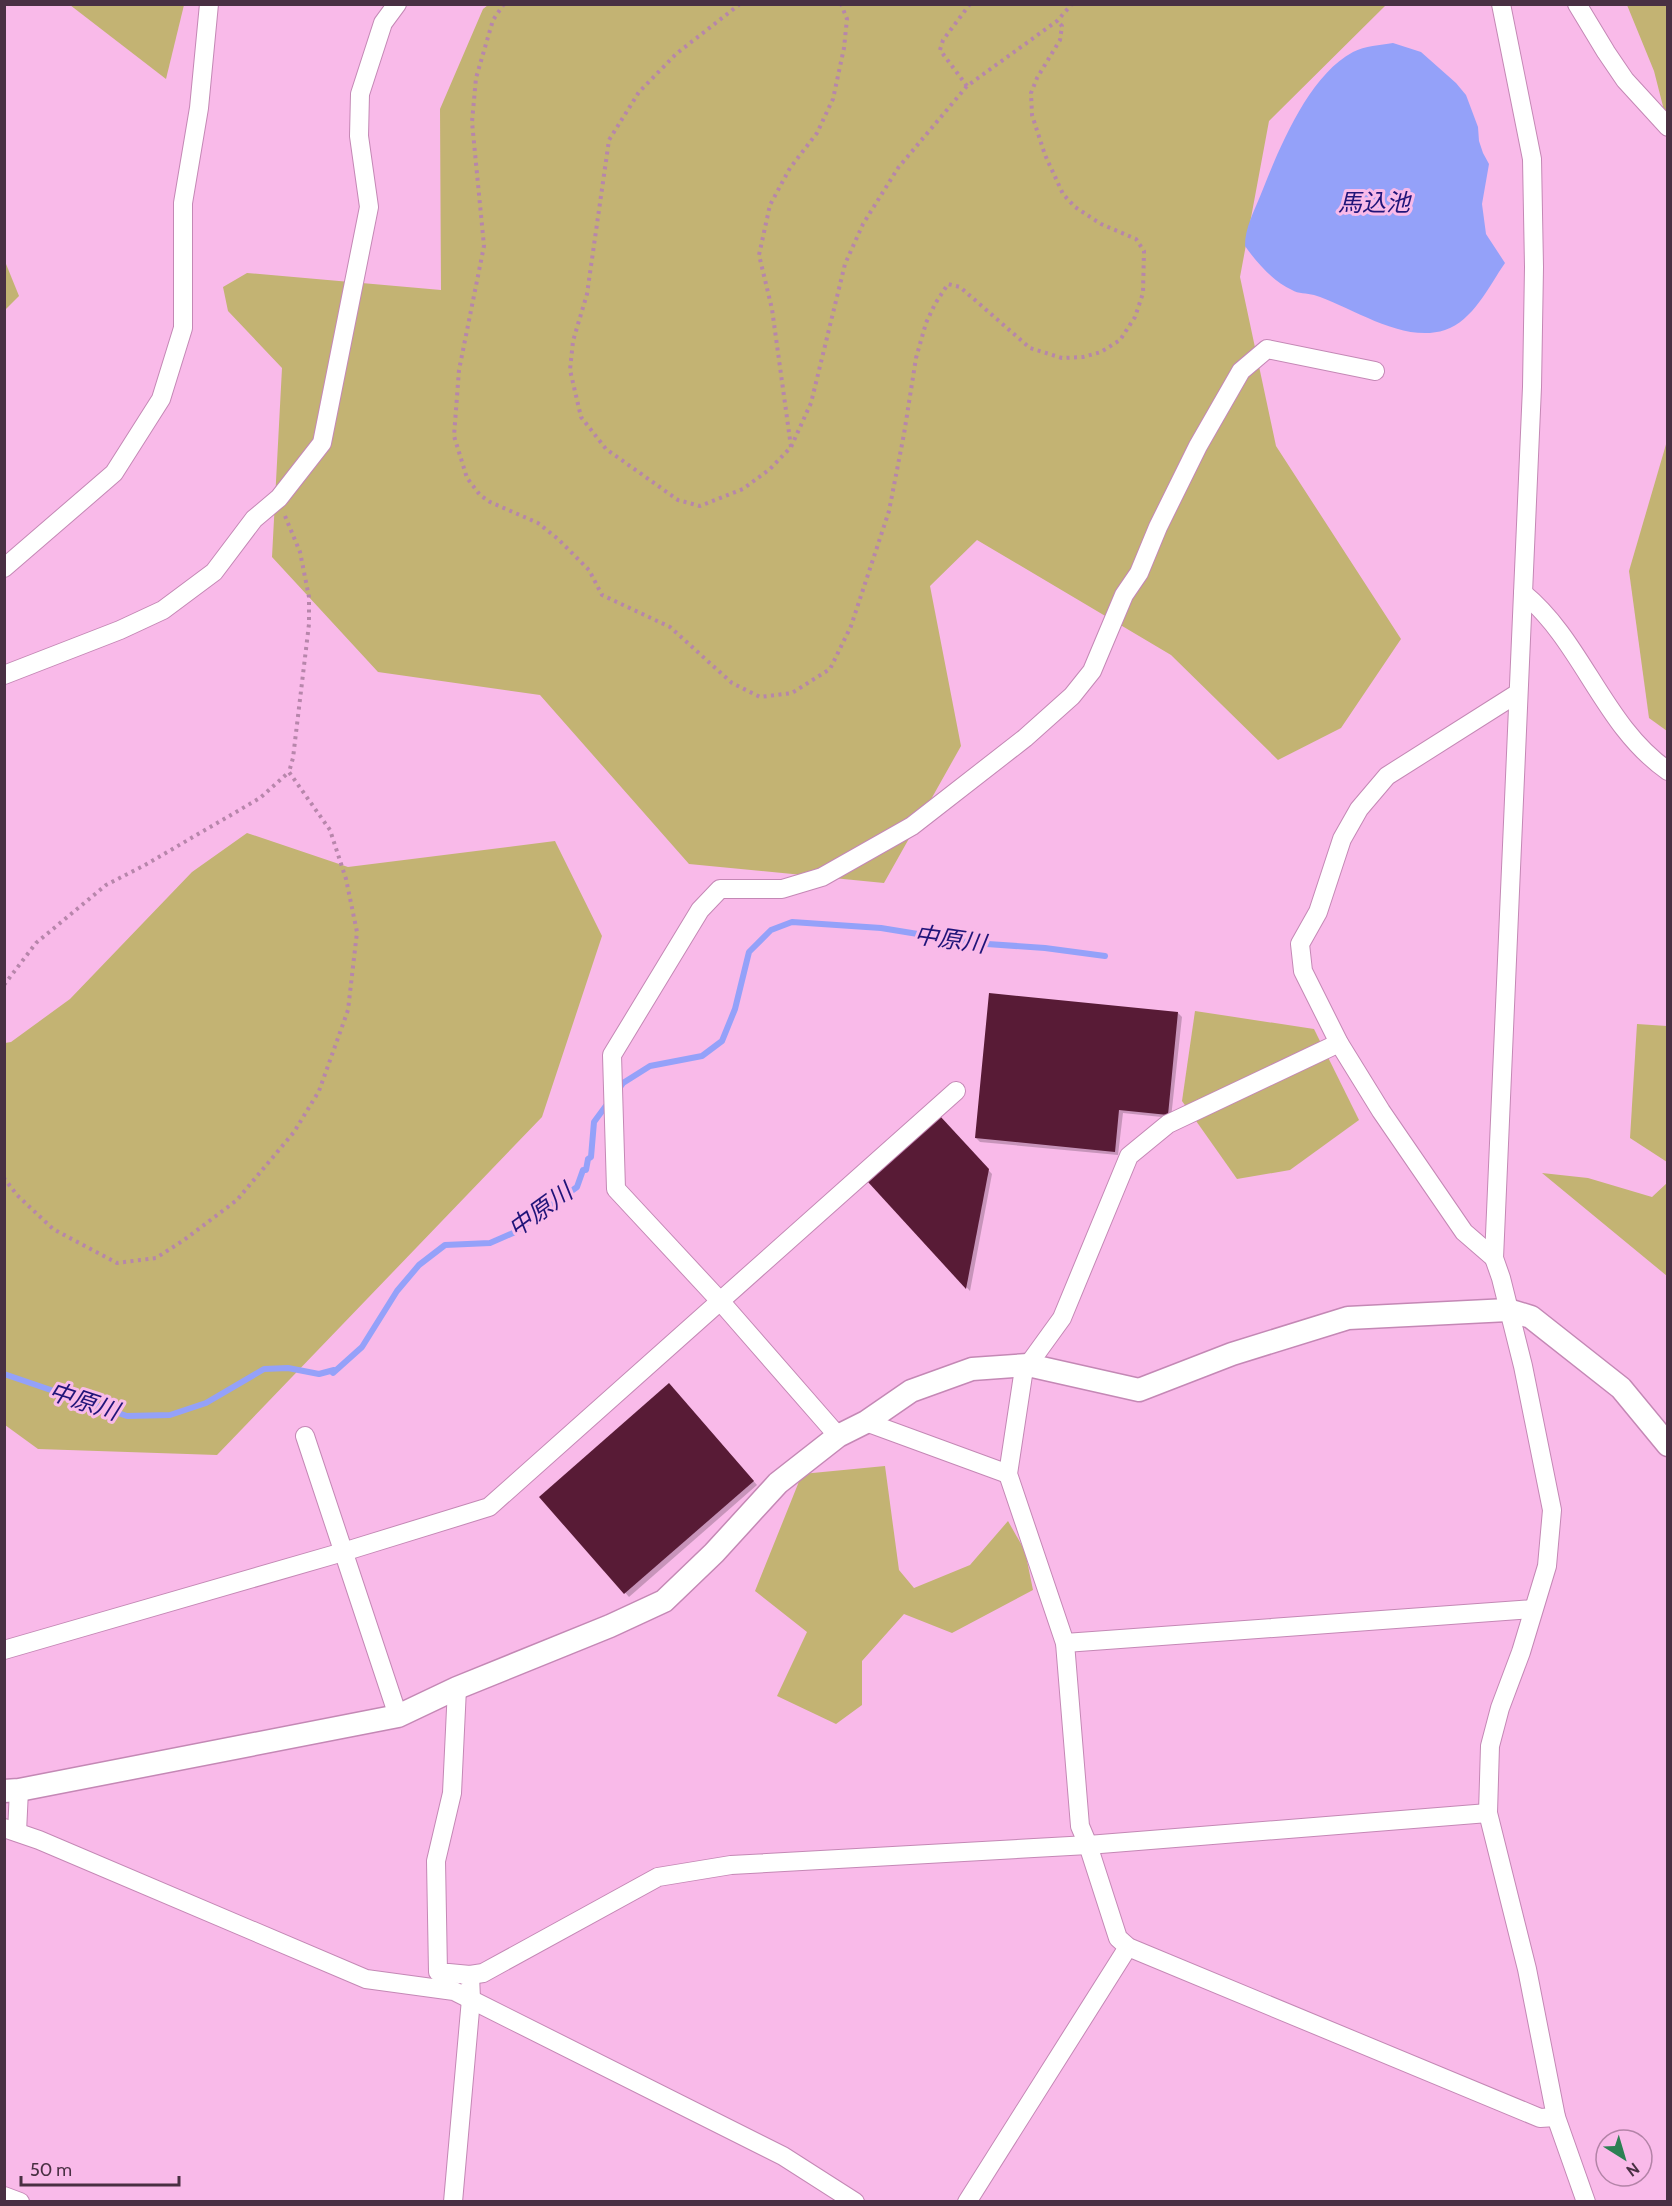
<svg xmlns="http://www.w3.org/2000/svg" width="1672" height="2206" viewBox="0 0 1672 2206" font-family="Cabin,'Noto Sans JP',sans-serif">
  <rect width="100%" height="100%" fill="#f9bae9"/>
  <!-- green -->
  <g fill="#c3b373">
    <polygon points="70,5 184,5 166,79"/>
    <polygon points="488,5 1386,5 1269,121 1240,277 1276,446 1401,639 1341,728 1278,760 1171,655 977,540 930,586 961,746 884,883 689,864 540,695 378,672 272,557 282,368 228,311 223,287 247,273 441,290 440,109 483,9"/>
    <polygon points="1627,5 1667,5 1667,122 1654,71"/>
    <polygon points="4,259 19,296 5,310 4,310"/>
    <polygon points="1667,441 1667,731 1649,718 1629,571"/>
    <polygon points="247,833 348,867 555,841 602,936 542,1117 217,1455 38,1449 5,1425 5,1043 11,1042 70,999 192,872"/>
    <polygon points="1195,1011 1314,1029 1359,1120 1290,1170 1237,1179 1182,1101"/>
    <polygon points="1637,1024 1667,1026 1667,1162 1630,1138"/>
    <polygon points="1542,1173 1588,1178 1652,1197 1667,1183 1667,1276"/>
    <polygon points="885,1466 899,1570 914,1588 970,1565 1008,1521 1025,1551 1033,1590 952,1633 904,1614 862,1661 862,1705 836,1724 777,1696 807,1632 755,1591 802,1474"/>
  </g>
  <!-- water -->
  <path fill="#94a1f9" d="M1393,43L1421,52L1456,83L1466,95L1478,127L1479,141L1483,153L1489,164L1482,204L1486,234L1505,263C1489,286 1473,321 1445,330C1403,344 1352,307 1314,295C1307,293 1298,294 1292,290C1273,281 1257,263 1245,246C1245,227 1254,212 1261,194C1279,149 1308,76 1353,52C1365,46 1380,45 1393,43Z"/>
  <!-- shadow -->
  <g fill="#0003">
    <polygon points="1178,1013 1182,1017 1171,1118 1123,1113 1118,1155 980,1142 976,1138"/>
    <polygon points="940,1118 992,1174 970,1291 870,1182"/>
    <polygon points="673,1389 757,1485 629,1597 541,1497"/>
  </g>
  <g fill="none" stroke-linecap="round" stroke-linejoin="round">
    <!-- stream -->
    <g stroke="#94a1f9" stroke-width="6">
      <polyline points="618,1090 623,1083 650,1066 702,1056 722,1041 735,1009 749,952 771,930 792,922 881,928 973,943 1045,948 1105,956"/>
      <polyline points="4,1374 127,1416 170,1415 206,1403 264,1369 288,1368 319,1374 334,1370 333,1373 362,1347 397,1291 419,1265 445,1245 490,1243 513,1233 577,1187 583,1170 586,1170 588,1159 591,1157 594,1122 608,1103"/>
    </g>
  </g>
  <!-- building -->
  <g fill="#581b36">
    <polygon points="989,993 1178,1012 1168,1115 1119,1110 1115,1152 975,1138"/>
    <polygon points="940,1116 989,1169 966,1289 868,1182"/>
    <polygon points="669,1383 754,1481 624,1594 539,1497"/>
  </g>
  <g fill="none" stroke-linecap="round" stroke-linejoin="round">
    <!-- minor casing -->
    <g stroke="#c488b5" stroke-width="20">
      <g id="minor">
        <polyline points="1501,4 1532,159 1534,267 1532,387 1494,1258 1501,1278 1523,1366 1552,1510 1547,1566 1521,1652 1500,1708 1490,1746 1488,1813 1527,1969 1556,2117 1586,2202"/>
        <polyline points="1577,4 1606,52 1625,80 1668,127"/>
        <polyline points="4,568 114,473 161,399 183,328 183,203 199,108 209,4"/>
        <path d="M1523,593C1583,642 1603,726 1668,771"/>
        <polyline points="4,675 120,630 163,610 214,572 254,519 279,498 322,443 369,207 359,136 360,94 383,23 397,4"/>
        <polyline points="1339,1043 1168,1124 1129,1156 1062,1318 1028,1365 1023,1375 1008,1474 1065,1643 1080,1826 1088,1845 1118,1938 1128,1947 1540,2118 1556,2117"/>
        <polyline points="1494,1258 1464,1232 1381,1111 1339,1043 1303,971 1300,944 1318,912 1342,839 1359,809 1387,776 1518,693"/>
        <polyline points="866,1422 1008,1474"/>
        <polyline points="305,1436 398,1716"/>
        <polyline points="838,1436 721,1302 616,1189 612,1055 700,910 720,889 782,889 822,877 912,826 1025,738 1072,696 1092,671 1124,595 1139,573 1158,527 1198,446 1241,371 1267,349 1375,371"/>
        <polyline points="1065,1643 1533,1609"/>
        <polyline points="4,1650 343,1552 489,1507 956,1091"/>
        <polyline points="4,1828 39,1840 366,1979 454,1991 783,2156 855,2202"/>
        <polyline points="17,1832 19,1790"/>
        <polyline points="470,1975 483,1973 658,1877 731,1865 1088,1845 1488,1813"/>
        <polyline points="4,2196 20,2202"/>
        <polyline points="453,2202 471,1999 470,1975 438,1972 436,1861 452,1793 457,1688"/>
        <polyline points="967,2202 1128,1947"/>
      </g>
    </g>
    <!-- tertiary casing -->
    <g stroke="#c488b5" stroke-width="25">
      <polyline id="tertiary" points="4,1791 19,1790 398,1716 457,1688 610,1626 664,1601 714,1553 778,1483 838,1436 866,1422 911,1391 972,1369 1028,1365 1139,1390 1232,1354 1348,1318 1508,1310 1531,1317 1621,1388 1668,1445"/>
    </g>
    <!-- path -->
    <g stroke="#b786ab" stroke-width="4" stroke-dasharray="3 4.5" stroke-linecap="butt">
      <polyline points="504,4 493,20 476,78 472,122 484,246 459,370 454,436 467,478 480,495 490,502 538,523 558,539 589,570 602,595 670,627 732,683 760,697 792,693 830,669 851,626 889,511 904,434 916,358 926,323 935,304 948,284 960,287 1030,348 1062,358 1083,357 1101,352 1120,340 1135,317 1143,293 1144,251 1136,239 1101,224 1075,207 1063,194 1045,155 1032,115 1031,93 1037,78 1060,40 1062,26 1057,21"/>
      <polyline points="740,4 676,54 639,92 609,140 587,294 573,341 570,370 581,417 606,449 678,500 700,506 743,489 770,469 791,447 811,403 845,264 863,224 898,168 967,86 1057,21 1072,4"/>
      <polyline points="967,86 940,50 943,40 970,4"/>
      <polyline points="791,447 772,309 759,255 770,205 790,168 817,133 833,99 844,48 847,19 841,4"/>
      <polyline points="285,516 300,552 309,597 309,624 293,758 289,772"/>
      <polyline points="4,985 36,943 106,885 145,865 260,798 289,772 330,830 346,879 357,932 348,1010 319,1091 294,1132 237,1200 184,1240 156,1258 117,1263 53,1229 17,1195 4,1178"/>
    </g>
    <!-- minor -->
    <use href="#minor" stroke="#fff" stroke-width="18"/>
    <!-- tertiary -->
    <use href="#tertiary" stroke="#fff" stroke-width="22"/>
  </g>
  <g text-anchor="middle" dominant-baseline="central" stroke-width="6" stroke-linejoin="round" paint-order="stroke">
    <!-- water labels -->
    <g font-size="24" font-style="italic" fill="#201479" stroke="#f9bae9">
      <text x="1374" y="202">馬込池</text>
      <text transform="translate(950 939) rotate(8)">中原川</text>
      <text transform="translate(540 1210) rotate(-36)">中原川</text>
      <text transform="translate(84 1401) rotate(18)">中原川</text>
    </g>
  </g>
  <!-- border -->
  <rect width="1672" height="2206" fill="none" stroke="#493043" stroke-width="12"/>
  <!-- north arrow -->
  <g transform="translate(1624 2158) rotate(143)"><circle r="28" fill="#f9bae9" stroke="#b383a7" stroke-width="1.5"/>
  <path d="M0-4.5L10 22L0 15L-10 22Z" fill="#2c8053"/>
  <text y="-9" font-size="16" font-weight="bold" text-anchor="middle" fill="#493043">N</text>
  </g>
  <!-- scale -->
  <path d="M21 2176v9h158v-9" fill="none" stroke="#493043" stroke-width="3"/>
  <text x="30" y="2176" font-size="18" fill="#493043" stroke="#f9bae9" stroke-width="4.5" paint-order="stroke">50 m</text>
</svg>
